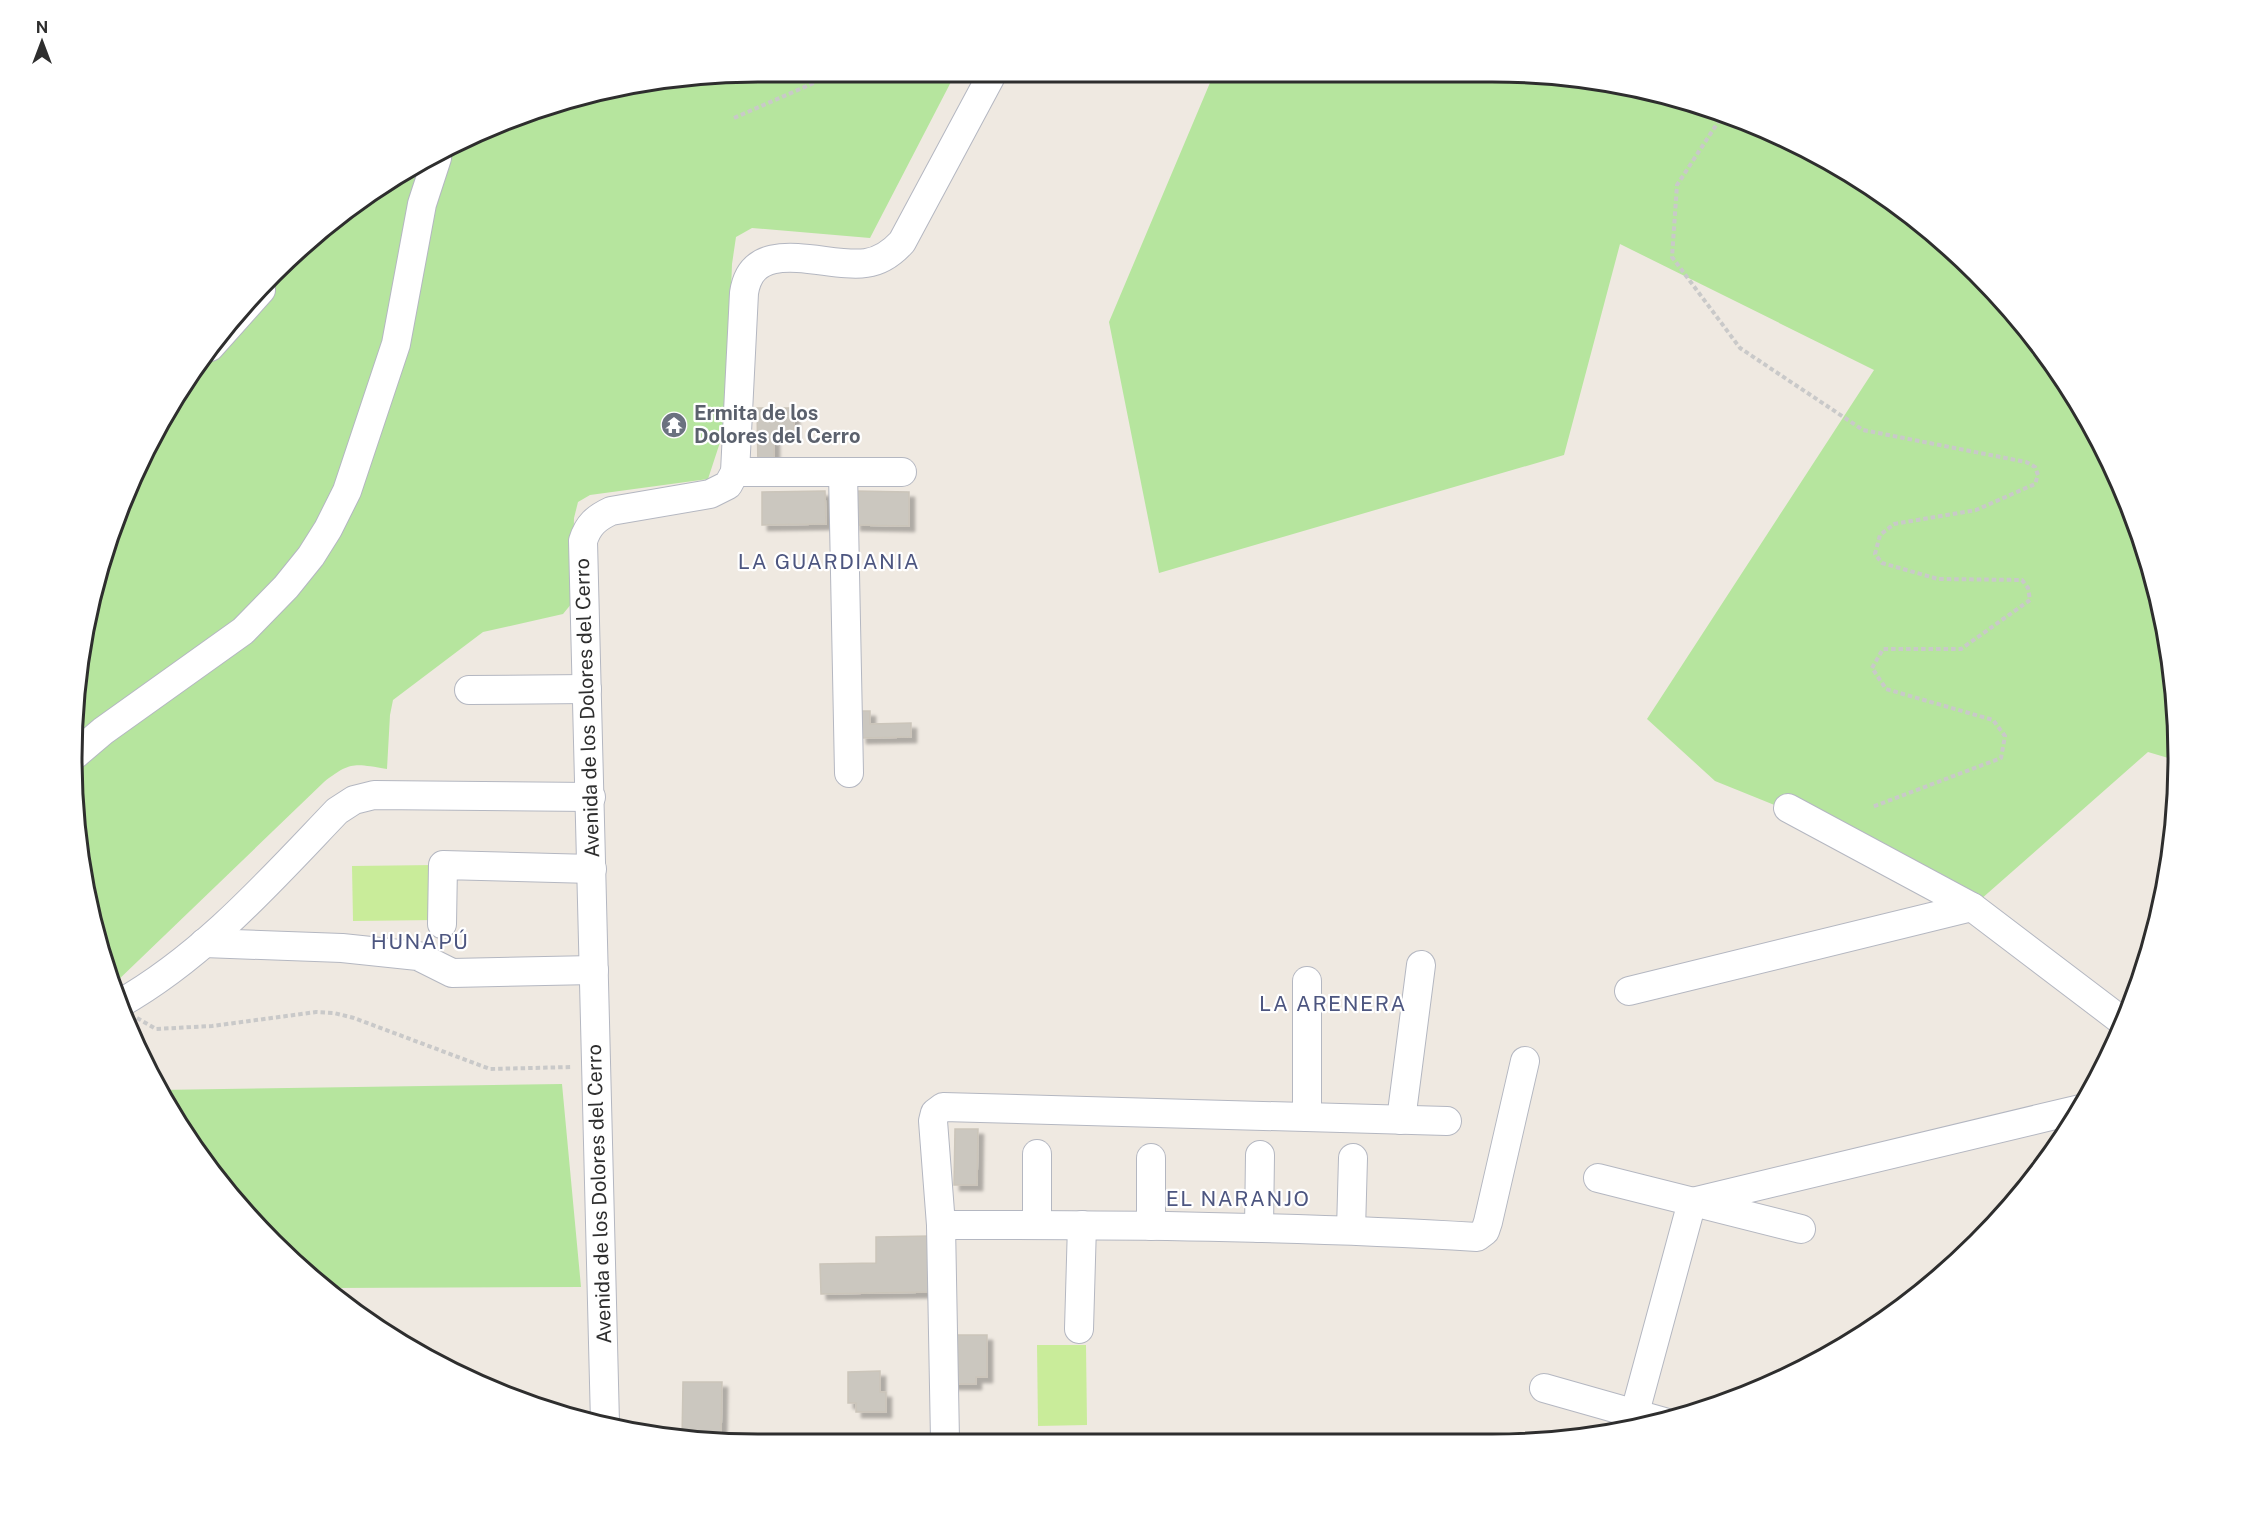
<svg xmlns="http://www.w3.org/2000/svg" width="2250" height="1516" viewBox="0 0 2250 1516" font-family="'Public Sans',sans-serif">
  <defs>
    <filter id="shadow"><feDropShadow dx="5.5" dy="5.5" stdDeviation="1.5" flood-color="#0004"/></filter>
  </defs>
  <rect width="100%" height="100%" fill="#efe9e1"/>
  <!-- green -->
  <g fill="#b6e59e">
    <path d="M668,78H953L870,238L752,228L736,237L732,264L726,424L708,479L590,495L578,502L574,518L572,603L563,614L483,632L393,700L390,715L387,769C354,764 351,761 324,782L113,985L85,892L73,713L95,581L124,496L214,340L305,242L377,188L538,108Z"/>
    <polygon points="1212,78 1582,78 1712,108 1795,143 1945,242 2036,341 2107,455 2155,581 2177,713 2175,760 2148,752 1972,907 1821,824 1715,781 1647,719 1874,370 1620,244 1564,455 1159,573 1109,322"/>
    <path d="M562,1084L581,1287L327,1288C258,1242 212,1168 164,1101L158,1090Z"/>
  </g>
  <!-- pitch -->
  <g fill="#c9ec9a">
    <polygon points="435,865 436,920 353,921 352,866"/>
    <polygon points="1037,1345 1086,1345 1087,1425 1038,1426"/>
  </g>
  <!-- building -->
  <g fill="#cbc7bf" stroke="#cbc5ba" stroke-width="1.5" filter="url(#shadow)">
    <polygon points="757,408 794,408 794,433 774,433 774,467 758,467"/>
    <polygon points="825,491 826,524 762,525 762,492"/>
    <polygon points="855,491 909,492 909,526 855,525"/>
    <polygon points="860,711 870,711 870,724 911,723 911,737 861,738"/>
    <polygon points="955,1129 978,1129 977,1185 954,1185"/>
    <polygon points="930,1236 931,1292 821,1294 820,1264 876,1263 876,1237"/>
    <polygon points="948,1335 987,1335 987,1377 976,1377 976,1384 948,1384"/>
    <polygon points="880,1371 880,1392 886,1392 886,1412 856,1412 856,1403 848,1403 848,1372"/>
    <polygon points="683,1382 722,1382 721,1438 682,1438"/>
  </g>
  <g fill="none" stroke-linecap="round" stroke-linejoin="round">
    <!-- minor casing -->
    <g stroke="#b4b7c1" stroke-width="30">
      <g id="minor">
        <polyline points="210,347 261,290"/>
        <polyline points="735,472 902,472"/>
        <polyline points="843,472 849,773"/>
        <polyline points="469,690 587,689"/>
        <polyline points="76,754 103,731 243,631 286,587 311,556 328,529 347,491 396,344 422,204 437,158"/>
        <polyline points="1788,808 1972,907 2122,1021"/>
        <polyline points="442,924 443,865 592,869"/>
        <polyline points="204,943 342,948 418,956 452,973 594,970"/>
        <polyline points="1307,981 1307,1117"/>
        <polyline points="1629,991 1972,907"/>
        <path d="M119,1004C204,956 270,881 337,811L354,800L374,795L591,797"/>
        <polyline points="1401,1120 1421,965"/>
        <polyline points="1037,1154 1037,1225"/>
        <polyline points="1151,1158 1151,1226"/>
        <polyline points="1598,1178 1801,1229"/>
        <path d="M941,1225C1119,1225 1298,1226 1477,1237L1485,1231L1488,1222L1525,1061"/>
        <polyline points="1259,1228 1260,1155"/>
        <polyline points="1351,1230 1353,1158"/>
        <polyline points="1079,1329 1082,1225"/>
        <polyline points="1544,1388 1664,1422"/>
        <path d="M605,1423L583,541C588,525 596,518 611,511L710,494L728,485L735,472L744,293C753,233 827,269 866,263C881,261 892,253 902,242L990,78"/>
        <polyline points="1631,1427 1692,1202 2080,1109"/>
        <polyline points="945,1440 941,1225 933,1121 935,1113 943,1107 1447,1121"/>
      </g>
    </g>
    <!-- path -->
    <g stroke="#c9c9c9" stroke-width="4" stroke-dasharray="4.5 3" stroke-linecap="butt">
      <polyline points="1724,113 1677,185 1672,257 1740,348 1863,430 2026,462 2035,467 2038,475 2035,484 1976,510 1894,524 1880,535 1875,554 1882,563 1938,579 2022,580 2028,588 2030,600 1961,649 1883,649 1872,668 1886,689 1993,720 2005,736 2001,758 1872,807"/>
      <polyline points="734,118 825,78"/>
      <polyline points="137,1018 156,1029 212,1026 316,1012 334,1013 354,1018 490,1069 572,1067"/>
    </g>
    <!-- minor -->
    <use href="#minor" stroke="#fff" stroke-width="28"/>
  </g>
  <!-- icons -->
  <defs>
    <g id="temple-disc" transform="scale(1.35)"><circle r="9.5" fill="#6b7280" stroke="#fff"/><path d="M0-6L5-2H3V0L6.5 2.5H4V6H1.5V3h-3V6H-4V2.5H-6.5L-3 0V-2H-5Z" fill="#fff"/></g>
  </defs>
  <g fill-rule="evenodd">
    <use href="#temple-disc" x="674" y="425"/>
  </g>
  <g text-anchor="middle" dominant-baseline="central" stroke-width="4.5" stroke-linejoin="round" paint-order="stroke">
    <!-- worship labels -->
    <g font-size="20" font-weight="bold" fill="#5b616d" stroke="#fff" text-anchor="start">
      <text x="694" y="413">Ermita de los<tspan x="694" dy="23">Dolores del Cerro</tspan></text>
    </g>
    <!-- street labels -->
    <g font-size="20" fill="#2e2e2e" stroke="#fff">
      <text transform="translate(587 708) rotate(-92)">Avenida de los Dolores del Cerro</text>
      <text transform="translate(599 1194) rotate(-92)">Avenida de los Dolores del Cerro</text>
    </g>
    <!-- neighbourhood labels -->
    <g font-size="21" letter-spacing="1.5" fill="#4d5680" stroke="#fff">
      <text x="829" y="561">LA GUARDIANIA</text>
      <text x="420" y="941">HUNAPÚ</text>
      <text x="1333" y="1003">LA ARENERA</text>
      <text x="1238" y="1198">EL NARANJO</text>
    </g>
  </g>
  <!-- crop -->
  <path d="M0 0H2250V1516H0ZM758 82H1492A676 676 0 0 1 2168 758V758A676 676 0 0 1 1492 1434H758A676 676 0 0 1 82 758V758A676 676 0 0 1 758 82Z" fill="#fff" fill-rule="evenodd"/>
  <path fill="none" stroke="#2e2e2e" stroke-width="3" d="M758 82H1492A676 676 0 0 1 2168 758V758A676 676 0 0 1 1492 1434H758A676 676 0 0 1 82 758V758A676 676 0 0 1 758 82Z"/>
  <!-- north arrow -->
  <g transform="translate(42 42)" stroke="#ffffff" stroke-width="4.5" paint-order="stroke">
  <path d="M0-4.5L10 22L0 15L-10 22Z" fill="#2e2e2e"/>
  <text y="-9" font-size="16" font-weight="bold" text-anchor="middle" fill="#2e2e2e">N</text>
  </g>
</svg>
